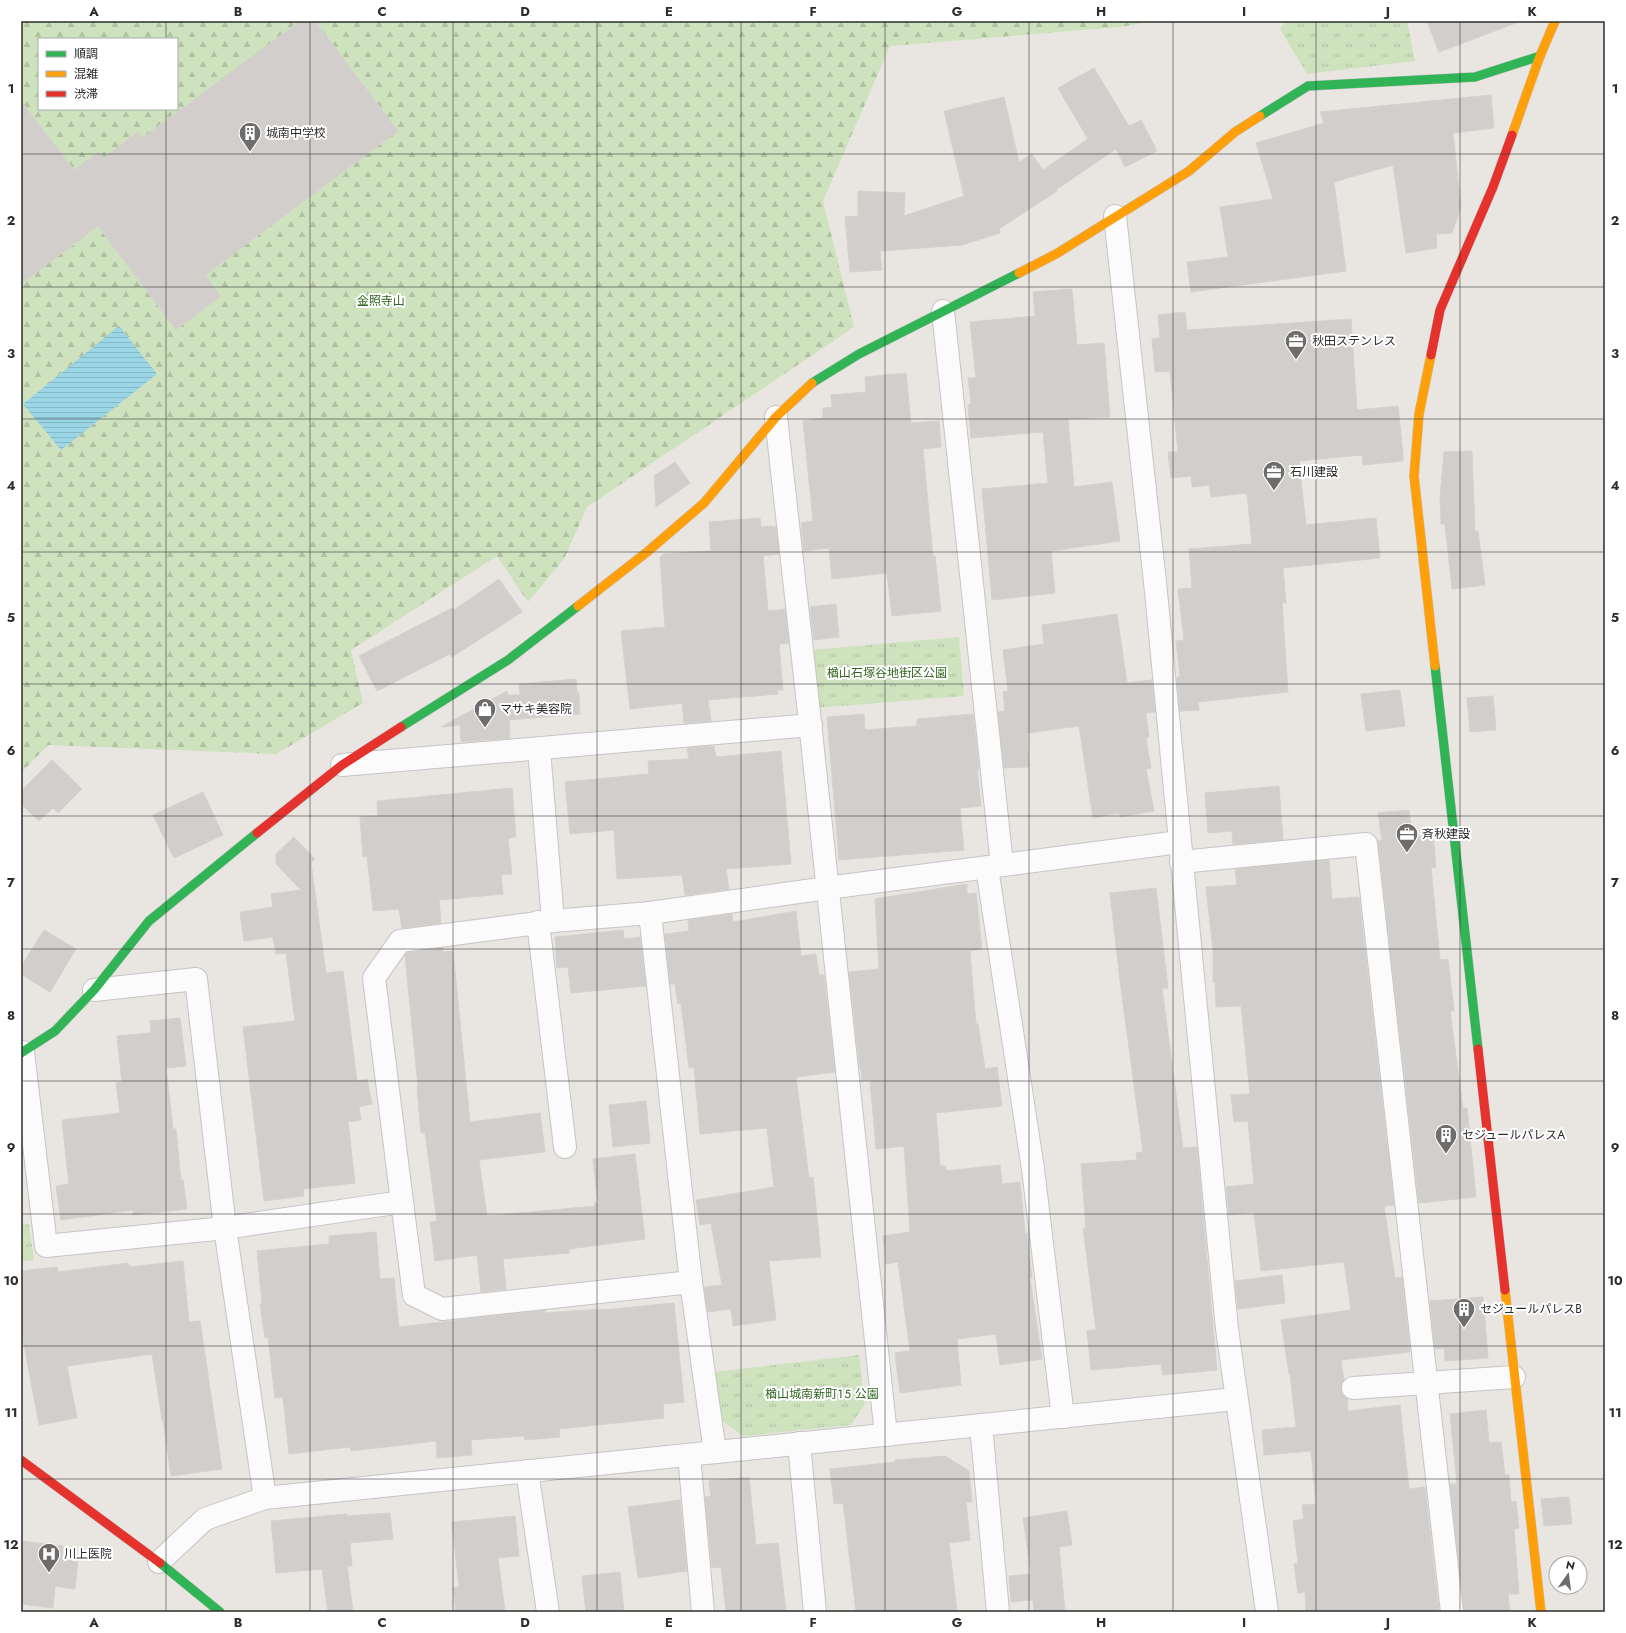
<svg xmlns="http://www.w3.org/2000/svg" width="1626" height="1633" viewBox="0 0 1626 1633" font-family="Jost,'Noto Sans JP',sans-serif">
  <defs>
    <pattern id="forest-firs" width="22" height="20" patternUnits="userSpaceOnUse"><rect width="22" height="20" fill="#cee2be"/><path d="M5 1l3.5 6h-7zM16 11l3.5 6h-7z" fill="#b1c2a3"/></pattern>
    <pattern id="park-tufts" width="24" height="20" patternUnits="userSpaceOnUse"><rect width="24" height="20" fill="#cee2be"/><path d="M3 7l-1-3M5 7V3M7 7l1-3M15 17l-1-3M17 17v-4M19 17l1-3" fill="none" stroke="#b1c2a3"/></pattern>
    <pattern id="water-rules" width="6" height="5" patternUnits="userSpaceOnUse"><rect width="6" height="5" fill="#9bd6e6"/><path d="M0 2.5h6" fill="none" stroke="#86b8c5"/></pattern>
  </defs>
  <rect width="100%" height="100%" fill="#e9e6e2"/>
  <!-- forest -->
  <path fill="url(#forest-firs)" fill-rule="evenodd" d="M21,21H1154L1120,27L890,46L823,201L854,327L587,507L564,559L528,602L497,556L351,650L363,703L276,754L48,745L21,773ZM39,39H177V109H39Z"/>
  <!-- park -->
  <g fill="url(#park-tufts)">
    <polygon points="1285,21 1407,21 1415,61 1307,74 1280,29"/>
    <polygon points="959,637 964,696 816,708 811,650"/>
    <polygon points="29,1224 34,1260 21,1262 21,1225"/>
    <polygon points="859,1355 865,1404 851,1425 743,1436 720,1419 714,1372"/>
  </g>
  <!-- water -->
  <polygon fill="url(#water-rules)" points="119,326 157,374 61,450 23,404"/>
  <!-- building -->
  <g fill="#d1cecb" stroke="#d4d2ce">
    <polygon points="300,21 315,21 398,131 205,275 221,296 176,330 98,226 21,284 21,101 74,170 99,152 104,158 138,132 142,138"/>
    <polygon points="1427,21 1515,21 1516,23 1439,52"/>
    <polygon points="1094,68 1129,126 1141,120 1157,151 1125,167 1116,149 1056,190 1057,191 999,229 1000,233 962,245 880,251 882,270 850,272 845,217 858,216 858,191 905,193 904,216 964,196 944,111 1004,97 1019,162 1032,154 1043,170 1088,139 1058,88"/>
    <polygon points="1491,95 1494,128 1453,133 1461,207 1452,233 1436,234 1437,248 1406,253 1393,165 1334,182 1346,271 1191,292 1187,262 1228,257 1220,207 1273,199 1256,143 1324,123 1320,112"/>
    <polygon points="1072,289 1077,345 1104,343 1110,417 1068,419 1074,487 1112,482 1120,541 1051,551 1055,593 992,600 982,489 1048,483 1043,432 971,438 968,405 971,404 968,378 976,378 970,322 1035,316 1033,292"/>
    <polygon points="1185,312 1187,330 1351,319 1357,410 1398,406 1403,454 1403,461 1363,465 1362,455 1299,461 1306,525 1376,518 1380,558 1283,568 1286,603 1282,603 1288,692 1198,702 1199,710 1180,711 1177,677 1180,677 1176,641 1184,640 1178,589 1192,588 1189,549 1252,544 1247,493 1211,497 1209,485 1192,487 1191,476 1171,478 1168,452 1178,452 1170,371 1155,372 1152,339 1160,338 1158,315"/>
    <polygon points="906,373 911,423 939,421 941,447 923,449 933,556 935,556 941,611 892,616 887,573 832,579 829,548 804,551 801,523 813,521 803,421 823,418 823,408 832,407 831,395 866,392 865,377"/>
    <polygon points="1472,451 1475,532 1478,531 1485,585 1452,589 1445,524 1441,524 1440,498 1444,452"/>
    <polygon points="675,462 690,483 656,507 654,476"/>
    <polygon points="760,518 761,527 776,526 779,554 763,556 768,611 785,609 789,643 779,644 783,690 777,690 778,694 708,700 711,721 684,723 682,703 630,709 621,631 665,627 660,557 664,554 711,551 709,522"/>
    <polygon points="499,579 522,612 452,657 450,654 377,691 359,656 452,608 454,610"/>
    <polygon points="836,604 839,637 814,640 810,607"/>
    <polygon points="1117,614 1127,683 1152,680 1155,712 1146,713 1149,737 1146,738 1151,768 1146,769 1154,811 1120,817 1119,813 1093,818 1079,726 1027,733 1029,767 1004,768 998,712 1005,711 1003,692 1008,691 1003,650 1044,644 1042,625"/>
    <polygon points="576,679 577,693 579,693 580,714 509,720 510,738 461,742 460,725 441,727 507,691 508,695 520,695 519,684"/>
    <polygon points="1400,690 1405,726 1366,731 1361,694"/>
    <polygon points="1493,696 1496,730 1470,732 1467,698"/>
    <polygon points="864,714 865,730 917,726 917,719 973,714 979,769 977,769 981,806 960,808 964,850 839,860 827,717"/>
    <polygon points="714,746 716,757 781,751 791,864 726,869 729,889 685,895 682,875 617,879 614,830 570,834 565,782 649,774 648,761 689,759 687,748"/>
    <polygon points="52,760 82,789 58,813 53,808 39,821 21,804 21,791"/>
    <polygon points="1279,786 1283,840 1233,844 1232,831 1208,833 1205,793"/>
    <polygon points="512,788 516,837 508,838 512,874 501,875 503,894 439,900 441,923 402,928 399,909 373,911 367,856 363,857 360,817 378,816 377,801"/>
    <polygon points="203,792 223,835 174,858 153,815"/>
    <polygon points="1409,810 1412,837 1433,835 1436,867 1431,868 1440,960 1448,959 1454,1011 1450,1011 1463,1108 1467,1108 1476,1197 1419,1203 1378,841 1382,840 1378,813"/>
    <polygon points="294,837 315,859 311,863 326,973 343,971 357,1081 367,1079 372,1104 359,1107 361,1120 348,1122 355,1183 303,1189 304,1196 264,1201 243,1027 295,1021 286,953 276,954 273,937 244,941 240,912 273,907 271,894 301,890 276,864 276,854"/>
    <polygon points="1329,860 1332,899 1359,897 1394,1205 1384,1206 1395,1278 1402,1277 1410,1352 1341,1360 1344,1380 1342,1383 1341,1389 1342,1395 1347,1398 1348,1411 1400,1405 1409,1489 1425,1487 1439,1612 1306,1612 1305,1592 1298,1593 1294,1564 1298,1563 1293,1521 1304,1519 1302,1505 1316,1504 1311,1451 1264,1455 1262,1430 1296,1427 1290,1374 1289,1374 1281,1320 1351,1310 1344,1262 1261,1271 1254,1212 1229,1215 1226,1187 1254,1184 1248,1121 1234,1122 1231,1095 1250,1094 1241,1006 1216,1007 1215,982 1213,982 1213,951 1206,887 1237,885 1235,869"/>
    <polygon points="967,884 967,894 976,893 982,949 970,951 976,1024 978,1024 985,1069 997,1067 1002,1106 936,1113 940,1166 946,1166 946,1171 1000,1165 1002,1184 1020,1182 1025,1233 1027,1233 1032,1278 1030,1278 1042,1359 1000,1365 996,1334 957,1339 961,1385 900,1393 895,1353 910,1351 898,1262 886,1264 883,1236 910,1232 904,1146 876,1149 870,1080 862,1081 861,1069 860,1069 849,972 879,969 875,899"/>
    <polygon points="1156,888 1168,988 1162,988 1183,1148 1197,1147 1217,1370 1163,1375 1161,1364 1091,1370 1087,1331 1096,1330 1083,1228 1086,1228 1081,1164 1137,1160 1136,1153 1143,1152 1120,981 1110,893"/>
    <polygon points="796,911 801,956 816,954 819,975 824,975 835,1072 796,1077 809,1178 813,1177 821,1257 769,1261 776,1320 733,1326 731,1309 708,1312 704,1287 722,1285 711,1223 700,1225 696,1200 774,1187 767,1128 700,1134 694,1067 689,1068 681,1004 678,1004 675,984 670,984 665,934 689,931 688,920 732,914 733,922"/>
    <polygon points="44,930 76,949 50,992 21,974 21,967"/>
    <polygon points="623,930 624,939 640,937 646,986 571,993 568,967 557,968 555,937"/>
    <polygon points="443,948 443,952 453,951 470,1122 540,1113 545,1152 479,1160 487,1216 595,1206 594,1203 598,1203 593,1159 635,1154 645,1239 569,1249 569,1253 503,1259 506,1289 481,1292 477,1255 435,1261 430,1222 437,1221 425,1132 421,1133 417,1087 418,1086 405,956 407,953"/>
    <polygon points="180,1018 186,1066 166,1068 173,1129 176,1129 181,1180 183,1180 187,1209 133,1215 133,1210 61,1220 56,1186 69,1184 62,1120 120,1113 116,1083 122,1082 117,1036 151,1033 150,1021"/>
    <polygon points="646,1101 650,1143 613,1147 609,1105"/>
    <polygon points="376,1232 380,1279 394,1278 399,1327 545,1310 545,1313 603,1309 603,1310 674,1303 684,1402 663,1404 664,1418 559,1429 560,1437 525,1440 524,1436 471,1440 472,1455 437,1458 436,1441 351,1451 350,1447 289,1454 283,1397 275,1398 268,1337 265,1338 260,1304 262,1303 257,1251 329,1244 329,1236"/>
    <polygon points="183,1261 189,1322 200,1321 222,1469 171,1476 163,1419 162,1420 152,1354 67,1366 77,1418 39,1425 22,1334 21,1271 57,1267 58,1272 128,1263 129,1267"/>
    <polygon points="1282,1275 1285,1303 1238,1309 1235,1281"/>
    <polygon points="1483,1297 1488,1358 1445,1361 1444,1348 1435,1349 1430,1301"/>
    <polygon points="1486,1410 1489,1443 1501,1442 1505,1475 1509,1475 1511,1502 1516,1501 1519,1528 1514,1529 1519,1594 1508,1594 1510,1612 1464,1612 1450,1484 1457,1484 1450,1414"/>
    <polygon points="945,1456 969,1471 972,1502 966,1502 970,1540 949,1543 957,1612 856,1612 843,1503 834,1504 830,1469 895,1462 895,1460"/>
    <polygon points="749,1477 756,1545 778,1543 786,1612 726,1612 721,1567 712,1568 705,1497 711,1496 709,1481"/>
    <polygon points="1569,1497 1572,1524 1544,1526 1541,1499"/>
    <polygon points="680,1500 687,1571 638,1578 628,1507"/>
    <polygon points="1067,1511 1072,1545 1059,1547 1065,1612 1034,1612 1033,1600 1011,1602 1009,1576 1031,1574 1023,1518"/>
    <polygon points="390,1513 393,1539 350,1543 352,1566 347,1566 353,1612 328,1612 322,1569 276,1573 271,1521 347,1514 347,1516"/>
    <polygon points="515,1516 519,1556 498,1558 505,1612 456,1612 453,1588 459,1587 452,1522"/>
    <polygon points="21,1541 63,1546 62,1559 78,1561 75,1589 55,1586 53,1608 21,1604"/>
    <polygon points="620,1572 624,1612 586,1612 582,1576"/>
  </g>
  <g fill="none" stroke-linecap="round" stroke-linejoin="round">
    <!-- street casing -->
    <g stroke="#c6c4c4" stroke-width="24">
      <g id="street">
        <polyline points="1115,216 1155,582 1227,1329 1267,1612"/>
        <polyline points="943,311 1002,865"/>
        <path d="M776,417C815,756 849,1095 886,1435"/>
        <polyline points="539,749 553,921"/>
        <polyline points="342,765 811,725"/>
        <polyline points="1181,862 1366,844 1452,1612"/>
        <polyline points="987,868 1033,1169 1063,1417"/>
        <polyline points="538,922 565,1147"/>
        <polyline points="94,990 196,979 225,1228 265,1498"/>
        <polyline points="23,1052 46,1246 225,1228 402,1202 414,1295 442,1309 691,1282 715,1452"/>
        <polyline points="402,1202 374,978 400,941 553,921 650,913"/>
        <polyline points="691,1282 650,913 827,888 1179,842"/>
        <polyline points="1353,1388 1514,1377"/>
        <polyline points="981,1425 998,1612"/>
        <polyline points="799,1443 815,1612"/>
        <polyline points="689,1455 703,1612"/>
        <polyline points="527,1471 548,1612"/>
        <polyline points="159,1562 205,1519 265,1498 1236,1399"/>
      </g>
    </g>
    <!-- fast casing -->
    <g stroke="#c6c4c4" stroke-width="10">
      <g id="fast">
        <polyline points="1260,116 1308,86 1475,77 1540,56"/>
        <polyline points="812,383 859,354 1019,273"/>
        <polyline points="1435,666 1478,1049"/>
        <polyline points="401,727 508,660 578,606"/>
        <polyline points="21,1053 55,1031 94,990 149,921 257,833"/>
        <polyline points="160,1563 220,1612"/>
      </g>
    </g>
    <!-- slow casing -->
    <g stroke="#c6c4c4" stroke-width="10">
      <g id="slow">
        <polyline points="1512,135 1540,56 1555,21"/>
        <polyline points="1019,273 1056,254 1189,171 1235,132 1260,116"/>
        <polyline points="1431,355 1419,414 1414,476 1435,666"/>
        <polyline points="578,606 647,552 704,503 776,417 812,383"/>
        <polyline points="1505,1290 1541,1612"/>
      </g>
    </g>
    <!-- jam casing -->
    <g stroke="#c6c4c4" stroke-width="10">
      <g id="jam">
        <polyline points="1431,355 1440,310 1493,187 1512,135"/>
        <polyline points="257,833 342,765 401,727"/>
        <polyline points="1478,1049 1505,1290"/>
        <polyline points="21,1460 160,1563"/>
      </g>
    </g>
    <!-- street -->
    <use href="#street" stroke="#fcfbfb" stroke-width="22"/>
    <!-- fast -->
    <use href="#fast" stroke="#30b455" stroke-width="9"/>
    <!-- slow -->
    <use href="#slow" stroke="#ff9f0a" stroke-width="9"/>
    <!-- jam -->
    <use href="#jam" stroke="#e5322d" stroke-width="9"/>
  </g>
  <!-- grid -->
  <path fill="none" stroke="#2c2c2c" stroke-width="1" stroke-opacity="0.55" d="M166,21V39M310,21V1612M453,21V1612M597,21V1612M741,21V1612M885,21V1612M1029,21V1612M1173,21V1612M1316,21V1612M1460,21V1612M166,109V1612M21,154H1605M21,287H1605M21,419H1605M21,552H1605M21,684H1605M21,816H1605M21,949H1605M21,1081H1605M21,1214H1605M21,1346H1605M21,1479H1605"/>
  <!-- icons -->
  <defs>
    <g id="building-pin" transform="scale(1.15)"><path d="M0 17L-7.5 6A9.5 9.5 0 1 1 7.5 6Z" fill="#6e6d6c" stroke="#fff"/><path d="M-4-6H4V6H1V3H-1V6H-4ZM-2.5-4.3h1.7v1.8h-1.7ZM.8-4.3h1.7v1.8H.8ZM-2.5-1h1.7V.8h-1.7ZM.8-1h1.7V.8H.8Z" fill="#fff"/></g>
    <g id="office-pin" transform="scale(1.15)"><path d="M0 17L-7.5 6A9.5 9.5 0 1 1 7.5 6Z" fill="#6e6d6c" stroke="#fff"/><path d="M-6-3h4V-5.5h4V-3h4V5H-6ZM-1-4.5V-3h2v-1.5ZM-6 0V1H6V0Z" fill="#fff"/></g>
    <g id="shop-pin" transform="scale(1.15)"><path d="M0 17L-7.5 6A9.5 9.5 0 1 1 7.5 6Z" fill="#6e6d6c" stroke="#fff"/><path d="M-5-2.5h2.3a2.7 3.5 0 0 1 5.4 0H5L5.5 6h-11ZM-1.5-2.5h3a1.5 2.3 0 0 0-3 0Z" fill="#fff"/></g>
    <g id="hospital-pin" transform="scale(1.15)"><path d="M0 17L-7.5 6A9.5 9.5 0 1 1 7.5 6Z" fill="#6e6d6c" stroke="#fff"/><path d="M-5-5h3v3.5h4V-5h3V5h-3V1.5h-4V5h-3Z" fill="#fff"/></g>
  </defs>
  <g fill-rule="evenodd">
    <use href="#building-pin" x="250" y="133"/>
    <use href="#office-pin" x="1296" y="341"/>
    <use href="#office-pin" x="1274" y="472"/>
    <use href="#shop-pin" x="485" y="709"/>
    <use href="#office-pin" x="1407" y="834"/>
    <use href="#building-pin" x="1446" y="1135"/>
    <use href="#building-pin" x="1464" y="1309"/>
    <use href="#hospital-pin" x="49" y="1554"/>
  </g>
  <g text-anchor="middle" dominant-baseline="central" stroke-width="4" stroke-linejoin="round" paint-order="stroke">
    <!-- poi labels -->
    <g font-size="12" fill="#2c2c2c" stroke="#fff" text-anchor="start">
      <text x="266" y="133">城南中学校</text>
      <text x="1312" y="341">秋田ステンレス</text>
      <text x="1290" y="472">石川建設</text>
      <text x="500" y="709">マサキ美容院</text>
      <text x="1422" y="834">斉秋建設</text>
      <text x="1462" y="1135">セジュールパレスA</text>
      <text x="1480" y="1309">セジュールパレスB</text>
      <text x="64" y="1554">川上医院</text>
    </g>
    <!-- park labels -->
    <g font-size="12" fill="#326520" stroke="#fff">
      <text x="381" y="301">金照寺山</text>
      <text x="887" y="673">楢山石塚谷地街区公園</text>
      <text x="822" y="1394">楢山城南新町１５ 公園</text>
    </g>
  </g>
  <!-- border -->
  <rect width="1626" height="1633" fill="none" stroke="#ffffff" stroke-width="44"/>
  <!-- legend -->
  <rect x="38" y="38" width="140" height="72" fill="#ffffff" stroke="#ababab"/>
  <rect x="46" y="51" width="20" height="6" fill="#30b455" stroke="#ababab"/>
  <text x="74" y="58" font-size="12" fill="#2c2c2c">順調</text>
  <rect x="46" y="71" width="20" height="6" fill="#ff9f0a" stroke="#ababab"/>
  <text x="74" y="78" font-size="12" fill="#2c2c2c">混雑</text>
  <rect x="46" y="91" width="20" height="6" fill="#e5322d" stroke="#ababab"/>
  <text x="74" y="98" font-size="12" fill="#2c2c2c">渋滞</text>
  <!-- north arrow -->
  <g transform="translate(1568 1575) rotate(14)"><circle r="19" fill="#ffffff" stroke="#ababab"/>
  <path d="M0-3L7 15L0 10L-7 15Z" fill="#6e6d6c"/>
  <text y="-6" font-size="11" font-weight="bold" text-anchor="middle" fill="#2c2c2c">N</text>
  </g>
  <rect x="22" y="22" width="1582" height="1589" fill="none" stroke="#2c2c2c" stroke-width="1.5"/>
  <g font-size="13" text-anchor="middle" font-weight="bold" fill="#2c2c2c">
    <text x="94" y="16">A</text>
    <text x="238" y="16">B</text>
    <text x="382" y="16">C</text>
    <text x="525" y="16">D</text>
    <text x="669" y="16">E</text>
    <text x="813" y="16">F</text>
    <text x="957" y="16">G</text>
    <text x="1101" y="16">H</text>
    <text x="1244" y="16">I</text>
    <text x="1388" y="16">J</text>
    <text x="1532" y="16">K</text>
    <text x="11" y="93">1</text>
    <text x="1615" y="93">1</text>
    <text x="11" y="225">2</text>
    <text x="1615" y="225">2</text>
    <text x="11" y="358">3</text>
    <text x="1615" y="358">3</text>
    <text x="11" y="490">4</text>
    <text x="1615" y="490">4</text>
    <text x="11" y="622">5</text>
    <text x="1615" y="622">5</text>
    <text x="11" y="755">6</text>
    <text x="1615" y="755">6</text>
    <text x="11" y="887">7</text>
    <text x="1615" y="887">7</text>
    <text x="11" y="1020">8</text>
    <text x="1615" y="1020">8</text>
    <text x="11" y="1152">9</text>
    <text x="1615" y="1152">9</text>
    <text x="11" y="1285">10</text>
    <text x="1615" y="1285">10</text>
    <text x="11" y="1417">11</text>
    <text x="1615" y="1417">11</text>
    <text x="11" y="1549">12</text>
    <text x="1615" y="1549">12</text>
    <text x="94" y="1627">A</text>
    <text x="238" y="1627">B</text>
    <text x="382" y="1627">C</text>
    <text x="525" y="1627">D</text>
    <text x="669" y="1627">E</text>
    <text x="813" y="1627">F</text>
    <text x="957" y="1627">G</text>
    <text x="1101" y="1627">H</text>
    <text x="1244" y="1627">I</text>
    <text x="1388" y="1627">J</text>
    <text x="1532" y="1627">K</text>
  </g>
</svg>
